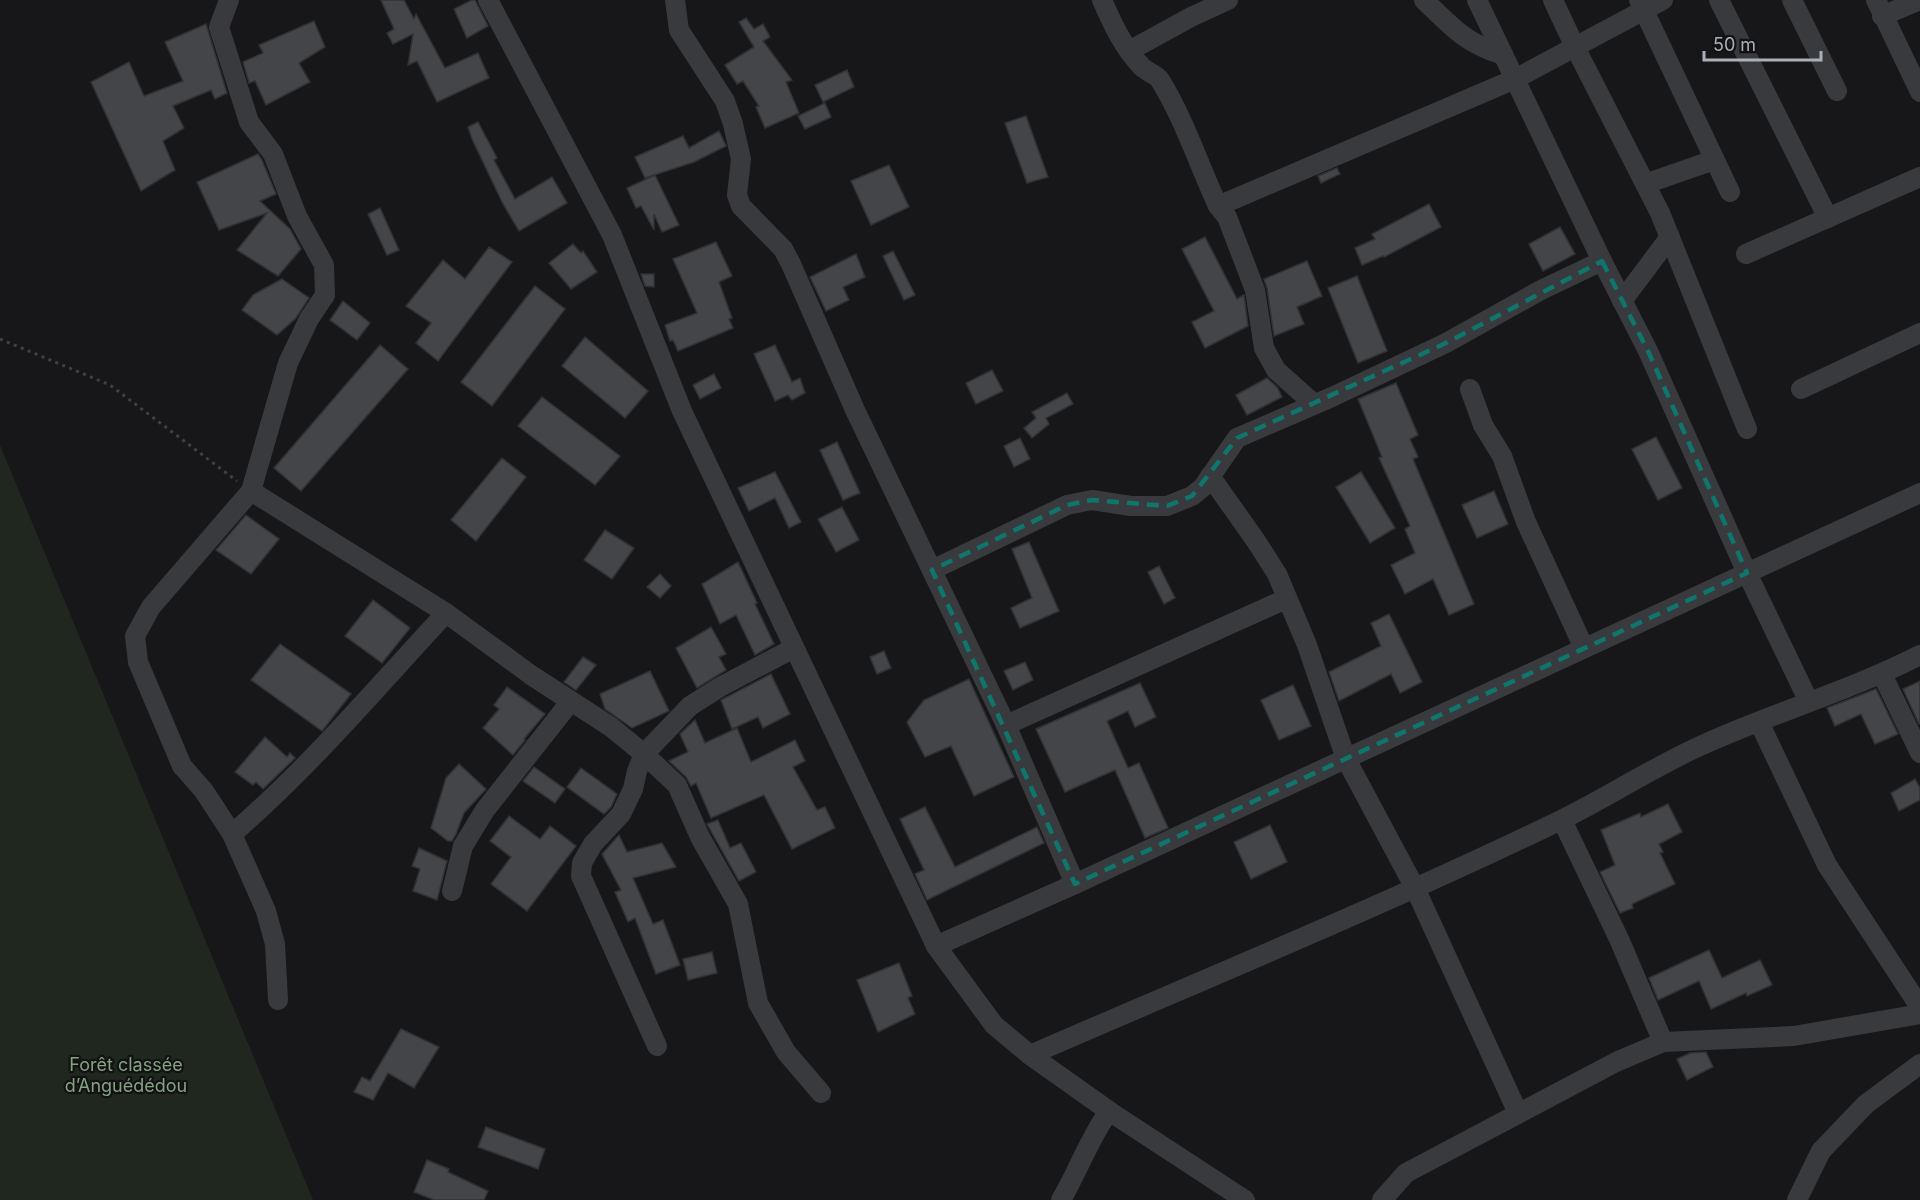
<svg xmlns="http://www.w3.org/2000/svg" width="1920" height="1200" viewBox="0 0 1920 1200" font-family="Inter,sans-serif">
  <rect width="100%" height="100%" fill="#171719"/>
  <!-- green -->
  <polygon fill="#1f271f" points="0,445 313,1200 0,1200"/>
  <!-- building -->
  <g fill="#434549" stroke="#313235" stroke-width="1.5">
    <polygon points="381,0 404,0 414,19 416,14 445,68 478,53 489,78 437,102 417,61 408,65 413,34 393,44 387,33 394,29"/>
    <polygon points="472,0 475,0 488,26 467,38 454,9"/>
    <polygon points="746,18 754,29 763,24 770,37 763,41 792,80 786,82 799,113 765,128 756,107 759,106 743,81 737,84 725,65 754,47 739,22"/>
    <polygon points="314,21 325,47 299,63 310,82 266,105 255,81 249,83 243,62 263,53 259,45"/>
    <polygon points="206,24 227,93 215,99 211,90 173,106 184,128 163,141 175,170 141,191 91,82 129,62 144,96 183,81 165,42"/>
    <polygon points="847,70 854,87 823,102 815,85"/>
    <polygon points="825,103 831,117 805,129 798,116"/>
    <polygon points="1026,116 1048,177 1027,183 1005,123"/>
    <polygon points="478,122 497,158 494,160 515,199 552,177 567,203 519,231 502,202 472,139 468,127"/>
    <polygon points="719,131 726,146 694,162 645,178 635,157 683,136 689,148"/>
    <polygon points="258,154 262,160 276,194 260,201 290,229 301,249 278,276 237,250 267,213 219,230 197,182"/>
    <polygon points="889,165 909,207 871,225 851,181"/>
    <polygon points="1337,168 1340,174 1321,183 1318,176"/>
    <polygon points="655,175 679,225 662,232 654,214 654,230 641,206 636,208 627,188"/>
    <polygon points="1429,204 1441,227 1384,257 1383,256 1362,265 1355,248 1375,239 1372,234"/>
    <polygon points="380,208 399,250 387,255 368,214"/>
    <polygon points="1560,227 1575,254 1543,271 1529,244"/>
    <polygon points="1205,237 1237,299 1244,295 1248,326 1205,348 1192,322 1214,311 1182,249"/>
    <polygon points="716,242 732,276 719,282 732,318 729,319 733,328 678,351 673,340 670,341 665,325 697,313 673,259"/>
    <polygon points="573,244 581,253 583,251 597,272 571,289 549,263"/>
    <polygon points="489,247 512,262 438,361 416,343 431,323 406,306 443,260 465,279"/>
    <polygon points="893,251 915,295 904,300 883,256"/>
    <polygon points="856,254 865,277 843,287 849,300 826,311 810,277"/>
    <polygon points="1307,261 1322,296 1297,307 1304,324 1274,336 1267,288 1264,279"/>
    <polygon points="641,274 654,274 654,287 645,286"/>
    <polygon points="1357,276 1387,351 1358,363 1328,288"/>
    <polygon points="282,279 309,298 296,318 277,335 242,310 253,295"/>
    <polygon points="535,286 565,309 492,406 461,382"/>
    <polygon points="343,301 370,323 357,340 330,320"/>
    <polygon points="585,337 648,391 625,418 562,366"/>
    <polygon points="380,345 408,369 301,491 274,468"/>
    <polygon points="775,345 792,382 800,378 805,393 792,400 788,395 775,401 754,354"/>
    <polygon points="992,370 1003,391 976,404 966,383"/>
    <polygon points="714,374 721,388 700,399 693,385"/>
    <polygon points="1267,378 1277,387 1282,397 1247,415 1236,395"/>
    <polygon points="1396,383 1418,435 1410,439 1418,457 1413,459 1474,604 1449,615 1433,579 1405,594 1391,565 1415,553 1405,529 1410,526 1379,458 1382,457 1358,399"/>
    <polygon points="1067,393 1073,404 1046,418 1049,424 1032,438 1024,428 1036,418 1032,412"/>
    <polygon points="542,397 620,456 595,485 518,426"/>
    <polygon points="1656,437 1682,488 1658,500 1632,449"/>
    <polygon points="1020,438 1030,459 1014,467 1004,446"/>
    <polygon points="837,442 860,493 843,500 820,450"/>
    <polygon points="502,458 526,477 476,541 451,520"/>
    <polygon points="775,472 801,522 789,528 775,498 749,511 738,488"/>
    <polygon points="1361,472 1395,528 1370,543 1336,487"/>
    <polygon points="1494,491 1508,524 1477,538 1462,505"/>
    <polygon points="842,507 859,540 836,552 818,519"/>
    <polygon points="246,515 279,539 251,574 216,550"/>
    <polygon points="605,530 634,548 612,579 584,560"/>
    <polygon points="1029,542 1059,611 1020,628 1011,608 1032,598 1012,549"/>
    <polygon points="738,562 757,603 755,604 774,644 755,655 736,615 720,624 702,584"/>
    <polygon points="1159,566 1175,598 1164,604 1148,572"/>
    <polygon points="660,574 671,586 660,598 647,587"/>
    <polygon points="373,600 410,628 382,663 345,636"/>
    <polygon points="1389,614 1422,682 1400,693 1391,674 1339,701 1329,672 1381,646 1371,623"/>
    <polygon points="711,627 726,654 719,657 726,670 697,688 676,648"/>
    <polygon points="280,644 351,694 322,731 251,680"/>
    <polygon points="884,651 891,668 877,674 870,657"/>
    <polygon points="583,657 596,665 576,690 564,682"/>
    <polygon points="1025,662 1033,680 1013,690 1004,671"/>
    <polygon points="650,671 669,711 632,728 605,709 600,694"/>
    <polygon points="771,674 790,714 763,728 758,717 732,729 721,700"/>
    <polygon points="969,679 1014,777 974,796 951,746 925,757 907,722 924,700"/>
    <polygon points="1920,681 1920,724 1919,724 1903,689"/>
    <polygon points="1140,683 1156,717 1135,727 1128,711 1107,721 1128,768 1139,763 1168,828 1145,838 1115,770 1065,792 1036,729"/>
    <polygon points="1293,685 1311,726 1279,740 1261,700"/>
    <polygon points="507,687 545,714 524,739 525,740 513,755 483,728 499,709 494,705"/>
    <polygon points="1876,689 1898,734 1875,744 1861,714 1835,726 1827,708"/>
    <polygon points="695,720 705,743 737,728 751,762 795,740 805,761 793,767 817,810 825,807 835,828 792,849 764,795 711,818 696,783 691,786 686,777 669,761 688,752 680,734"/>
    <polygon points="265,737 287,757 290,753 295,758 263,789 256,782 253,785 235,772"/>
    <polygon points="459,764 486,789 464,813 456,834 452,841 448,841 431,828 446,778"/>
    <polygon points="534,767 565,789 555,803 523,781"/>
    <polygon points="581,768 617,794 611,807 604,814 567,787"/>
    <polygon points="1915,779 1920,788 1920,800 1899,811 1891,793"/>
    <polygon points="1668,804 1682,832 1659,844 1663,852 1660,853 1675,884 1632,904 1633,908 1620,913 1600,872 1615,865 1601,830 1640,813 1641,817"/>
    <polygon points="925,807 955,867 1037,827 1044,843 927,900 915,874 924,870 900,819"/>
    <polygon points="509,816 540,839 550,826 576,846 527,911 491,884 511,857 490,841"/>
    <polygon points="718,820 730,848 741,843 756,872 739,881 707,824"/>
    <polygon points="1270,825 1287,862 1251,879 1234,842"/>
    <polygon points="619,835 627,852 662,843 676,867 633,878 653,924 663,920 680,965 656,974 635,918 628,922 615,892 621,890 602,854"/>
    <polygon points="419,848 447,861 437,900 413,891 420,869 412,866"/>
    <polygon points="1709,950 1722,978 1760,960 1772,985 1747,996 1746,993 1711,1009 1699,981 1658,1000 1649,978"/>
    <polygon points="712,952 717,973 688,980 683,959"/>
    <polygon points="899,963 912,996 908,998 915,1014 878,1032 857,980"/>
    <polygon points="401,1029 439,1047 414,1088 388,1073 373,1100 354,1092 362,1077 370,1081"/>
    <polygon points="1706,1052 1713,1067 1687,1080 1677,1059 1690,1053"/>
    <polygon points="486,1127 545,1149 538,1169 478,1147"/>
    <polygon points="427,1160 449,1169 448,1172 488,1191 484,1200 434,1200 414,1192"/>
  </g>
  <g fill="none" stroke-linecap="round" stroke-linejoin="round">
    <!-- path -->
    <polyline stroke="#3e4145" stroke-width="3" stroke-dasharray="3 4.5" stroke-linecap="butt" points="0,339 110,385 237,481"/>
    <!-- minor -->
    <g stroke="#383a3e" stroke-width="20">
      <polyline points="229,0 219,27 249,122 273,154 297,216 324,265 325,295 309,319 288,363 251,491 151,607 135,636 138,662 182,766 204,791 232,834 266,911 275,944 278,1000"/>
      <polyline points="488,0 612,235 682,411 936,946 994,1025 1030,1055 1109,1111 1245,1200"/>
      <polyline points="675,0 679,30 725,101 733,124 741,159 737,195 741,206 783,249 791,264 855,410 1006,725 1075,884"/>
      <path d="M1102,0C1113,25 1123,47 1142,67C1147,72 1156,74 1160,80C1184,119 1199,165 1218,206L1227,217L1255,290L1264,348L1276,370L1314,404"/>
      <path d="M1424,0C1452,27 1465,43 1503,55"/>
      <polyline points="1477,0 1602,261 1648,351 1747,573 1809,702"/>
      <polyline points="1553,0 1575,47 1660,213 1747,429"/>
      <polyline points="1639,0 1730,192"/>
      <polyline points="1719,0 1828,218"/>
      <polyline points="1792,0 1837,91"/>
      <polyline points="1876,0 1920,92"/>
      <polyline points="1882,16 1920,0"/>
      <polyline points="1129,51 1191,17 1228,0"/>
      <polyline points="1645,184 1714,160"/>
      <polyline points="1218,206 1515,79 1663,0"/>
      <polyline points="1746,254 1920,177"/>
      <polyline points="1622,301 1670,237"/>
      <polyline points="1470,389 1483,425 1502,456 1526,522 1584,648"/>
      <polyline points="1801,389 1920,333"/>
      <polyline points="1210,476 1256,541 1277,574 1307,645 1346,759 1415,888 1518,1113"/>
      <polyline points="251,491 446,613 531,675 611,727 644,754 677,785 700,837 738,904 758,1003 786,1052 821,1093"/>
      <polyline points="932,570 1067,505 1092,500 1131,506 1167,506 1192,496 1203,487 1237,438 1332,397 1446,343 1541,290 1602,261"/>
      <polyline points="1882,674 1920,753"/>
      <polyline points="1759,722 1827,865 1920,1007"/>
      <polyline points="1006,725 1286,599"/>
      <polyline points="1562,820 1619,939 1663,1042"/>
      <path d="M232,834C310,767 376,688 446,613"/>
      <polyline points="452,891 463,846 485,810 571,701"/>
      <polyline points="936,946 1075,884 1920,493"/>
      <polyline points="657,1046 581,876 582,863 593,844 621,814 633,789 637,771 644,754 690,706 720,687 794,648"/>
      <path d="M1030,1055C1207,978 1385,905 1559,821C1606,798 1650,769 1698,747C1771,713 1848,692 1920,655"/>
      <path d="M1061,1200C1078,1171 1089,1139 1109,1111"/>
      <polyline points="1382,1200 1406,1173 1616,1062 1663,1042 1794,1036 1920,1014"/>
      <polyline points="1797,1200 1821,1151 1866,1104 1920,1064"/>
    </g>
  </g>
  <!-- marked area -->
  <path fill="none" stroke="#0f766e" stroke-width="4.5" stroke-dasharray="12 8" stroke-linejoin="round" d="M1602,261L1648,351L1747,573L1075,884L932,570L1067,505L1092,500L1167,506L1192,496L1237,438L1446,343Z"/>
  <g text-anchor="middle" dominant-baseline="central" stroke-width="4.5" stroke-linejoin="round" paint-order="stroke">
    <!-- park labels -->
    <g font-size="18" fill="#83a480" stroke="#121214">
      <text x="126" y="1064">Forêt classée<tspan x="126" dy="21">d’Anguédédou</tspan></text>
    </g>
  </g>
  <!-- scale -->
  <path d="M1704 51v9h117v-9" fill="none" stroke="#a9b0b9" stroke-width="3"/>
  <text x="1713" y="51" font-size="18" fill="#a9b0b9" stroke="#121214" stroke-width="4.5" paint-order="stroke">50 m</text>
</svg>
